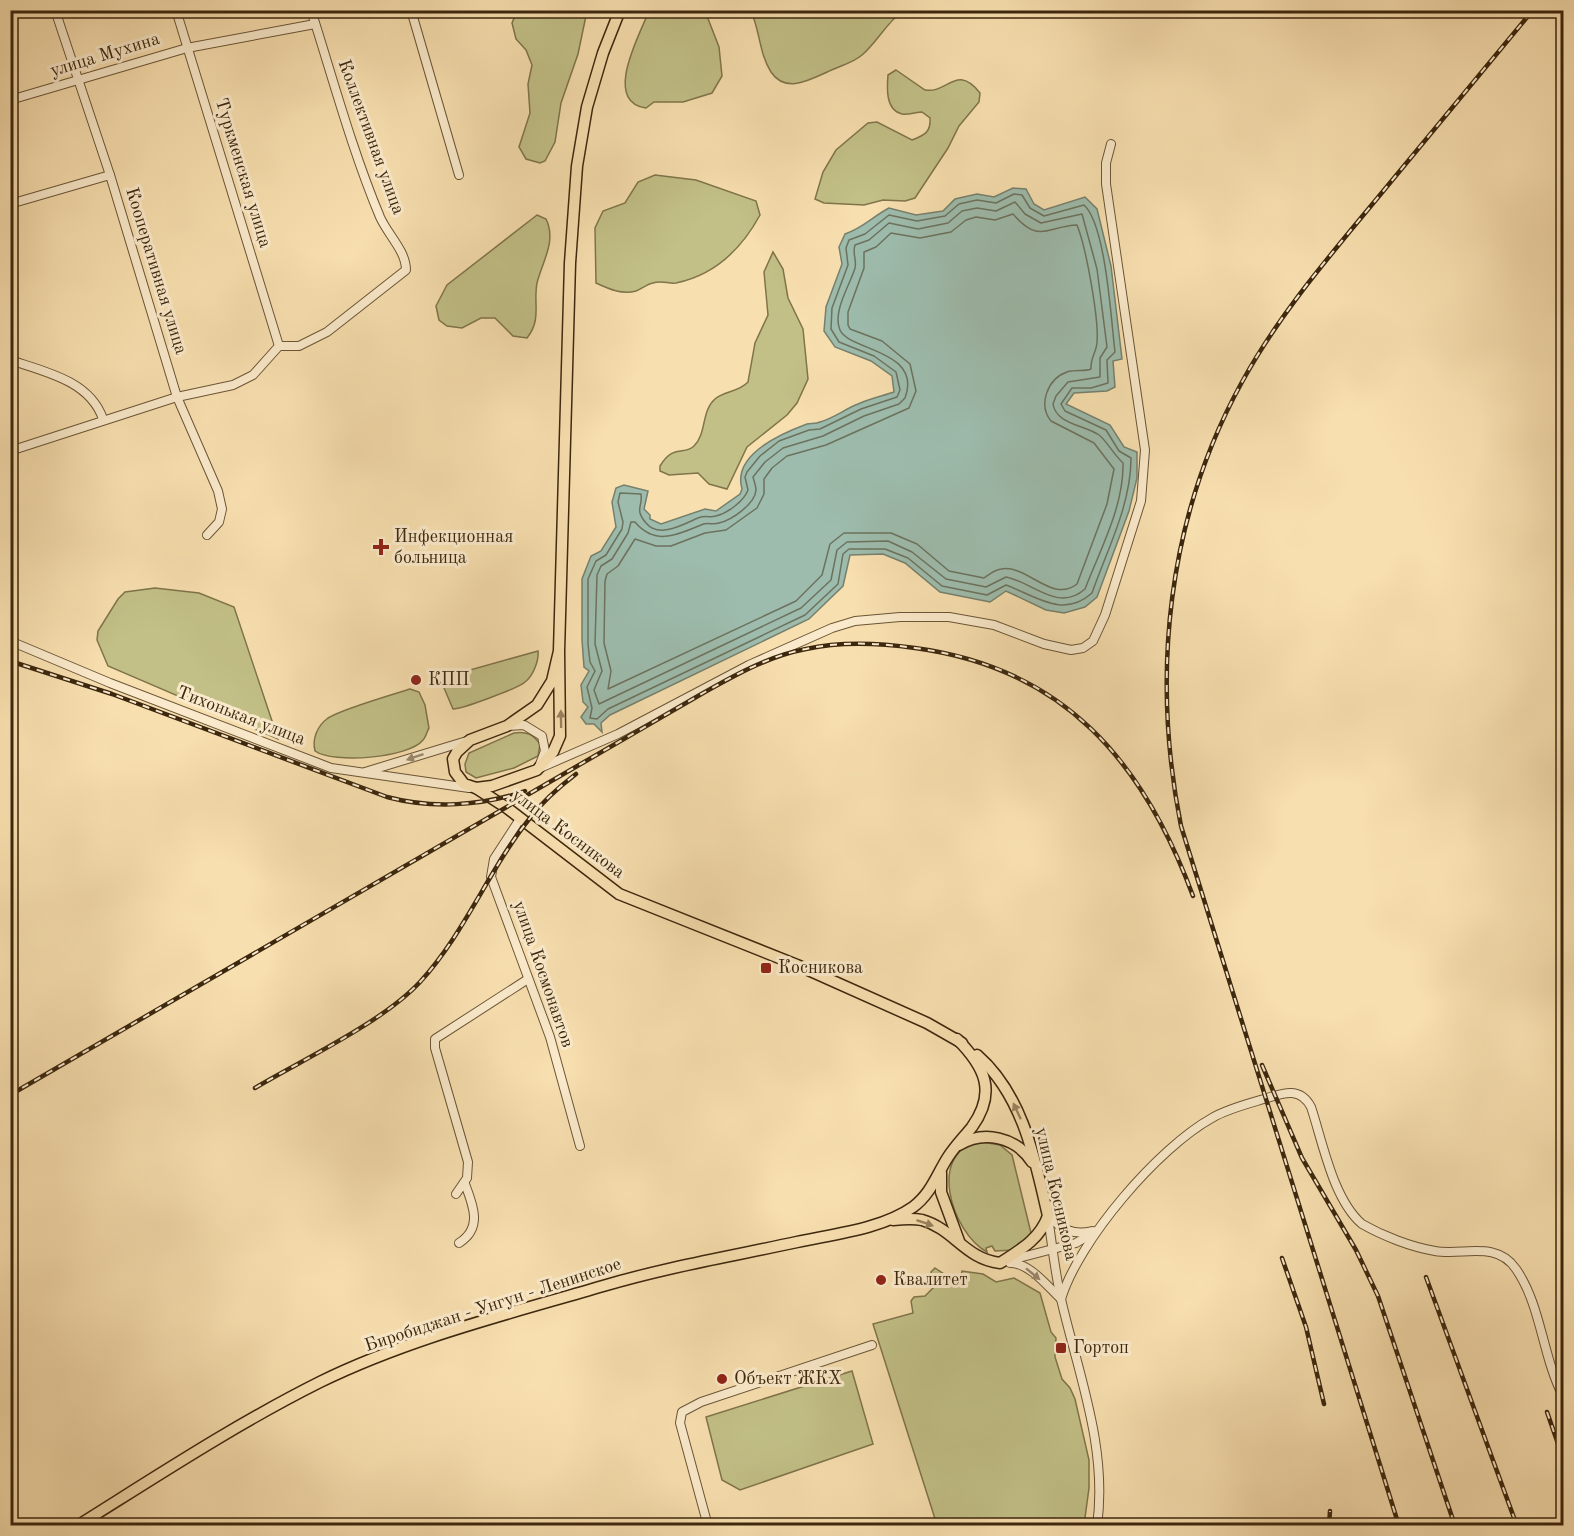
<svg xmlns="http://www.w3.org/2000/svg" width="1574" height="1536" viewBox="0 0 1574 1536" font-family="'Old Standard TT',serif">
  <rect width="100%" height="100%" fill="#f8dfaf"/>
  <filter id="stains"><feTurbulence type="fractalNoise" baseFrequency=".00333" numOctaves="4"/><feColorMatrix values="0 0 0 0 .2 0 0 0 0 .09 0 0 0 0 .02 0 0 0 .5 -.17"/></filter>
  <radialGradient id="worn" r=".72"><stop offset=".6" stop-color="#630" stop-opacity="0"/><stop offset="1" stop-color="#630" stop-opacity=".3"/></radialGradient>
  <!-- green -->
  <g fill="#c2c087" stroke="#7f744a" stroke-width="1.5">
    <polygon points="517,11 587,11 578,54 561,103 555,142 545,161 540,163 526,159 519,147 530,113 528,84 532,65 526,50 516,39 512,23"/>
    <path d="M649,11H705L719,47L722,76L712,93L683,102H654L646,108C602,102 640,34 649,11Z"/>
    <path d="M751,11H903C886,23 878,41 862,55C854,62 843,65 834,69C814,77 787,96 771,72C759,53 760,31 751,11Z"/>
    <path d="M896,70L925,90C948,94 956,63 980,93L979,102L959,126L948,148L915,198L905,201L883,200L864,205L824,203L815,199L823,172L836,150L868,123L877,122L912,140C925,135 931,132 930,118L922,112C917,112 908,115 902,114C885,110 887,87 888,75Z"/>
    <path d="M655,175L696,180L756,201L760,215C742,248 715,275 676,283C669,284 661,280 653,283C647,284 642,289 636,291C622,295 609,289 596,283L595,228L603,211L625,203L638,182Z"/>
    <path d="M537,215L546,219C557,241 542,262 537,283C533,304 542,319 527,338L513,336L495,318H481L462,328L447,326L439,320L436,306L447,285Z"/>
    <path d="M773,252L783,269L788,298L803,329L808,379L797,403L787,415L747,447L727,489L709,484L698,473L669,475L660,471V466C674,443 684,456 694,446C707,433 701,411 715,399C724,391 739,392 748,382L755,343L768,315L764,272Z"/>
    <polygon points="155,588 199,593 234,607 278,739 108,666 97,640 98,631 118,599 125,592"/>
    <path d="M538,651C539,661 533,676 525,682C519,688 462,709 453,709L444,688L445,677Z"/>
    <path d="M410,689L419,692L425,705L429,728C427,731 426,737 423,740C409,758 333,764 315,751C312,739 317,726 328,718C342,709 391,695 410,689Z"/>
    <path d="M514,733C526,731 533,734 540,744L538,756L514,768L476,778L466,772L465,764L469,753Z"/>
    <path d="M982,1142L1000,1145L1012,1155L1032,1237L1014,1250L995,1251L992,1246L986,1248L987,1252C952,1234 925,1149 982,1142Z"/>
    <polygon points="935,1268 953,1280 960,1280 962,1271 983,1274 996,1282 1014,1278 1040,1293 1051,1332 1056,1338 1055,1357 1062,1379 1070,1388 1075,1399 1089,1460 1089,1488 1084,1525 937,1525 873,1324 913,1313 911,1301 914,1297 925,1296 934,1287 931,1272"/>
    <polygon points="852,1371 873,1444 740,1490 722,1480 706,1417"/>
  </g>
  <!-- water -->
  <path fill="#9dbcad" stroke="#76806d" stroke-width="1.5" d="M1013,188L1026,189L1034,204L1044,210L1085,197L1097,209L1111,266L1122,359L1113,361L1115,387L1107,391L1074,393L1066,404L1110,425L1124,447L1137,452V478L1129,511L1097,597L1085,607L1064,613L1046,610L1006,591L990,602L940,592L905,563L883,554L850,555L843,586L809,619L610,715L601,723L602,732L594,724H586L581,717L588,707L583,702L581,685L589,671L584,667L582,640V579L591,556L601,551L616,527L612,502L616,488L624,485L648,491L644,509L650,515V519L661,524L705,509L716,511L740,494L742,489C732,455 780,434 807,424C811,423 816,424 820,422C834,418 845,409 858,404C869,399 882,396 894,392L892,376L871,361L835,347L824,331L826,307L842,264L839,247L845,234C863,228 872,217 889,208L916,215L943,211L955,199L977,194L994,197Z"/>
  <g fill="none" stroke-linecap="round" stroke-linejoin="round">
    <!-- shore -->
    <g stroke="#6c725e" stroke-width="1.5">
      <path d="M1014,194L1022,195L1030,208L1044,216L1084,205C1106,225 1111,320 1115,352L1107,360L1108,383L1091,388H1072L1061,404L1065,411L1106,430L1119,451L1131,458C1131,505 1107,550 1092,593C1063,619 1036,596 1006,585L987,595L942,586L908,558L885,549H849L843,554L838,584L805,615L608,709L597,719L590,718L592,708L587,687L595,671L590,662L588,644V579L596,561L606,555L622,529L623,522L618,502L620,493L641,494C643,507 634,509 646,523C659,539 684,524 698,518C705,515 710,518 716,516C728,513 744,501 748,490L745,477L747,472L760,456L779,441L809,430L820,429L861,409L897,397L900,390L896,372L874,356L839,342L831,329L832,308L848,265L846,248L849,240L865,234L889,215L917,221L945,216L959,204L977,200L996,203Z"/>
      <path d="M1015,202L1025,214L1041,223L1082,214L1097,269L1107,347L1100,358V377L1068,382L1056,396L1053,404C1056,424 1084,425 1099,435C1106,440 1114,455 1123,463C1124,506 1100,550 1085,589C1058,613 1033,582 1006,577L986,587L946,579L912,552L888,541L847,542L837,550L831,580L801,608L599,704L594,690L602,671L595,644L597,575L601,566L612,559L628,533L631,522H635C655,546 677,535 701,525C707,522 713,525 719,523C732,520 755,504 756,490C756,486 754,481 753,477L765,462L783,448L823,436L864,416L899,404L905,398C923,350 849,351 840,330C832,312 850,285 855,268C857,260 852,253 855,245L869,240L889,223L918,229L948,223L962,211L977,208L996,211Z"/>
      <path d="M1013,214C1040,245 1047,226 1077,225C1086,247 1099,319 1097,342C1097,351 1090,358 1091,369C1084,372 1075,369 1067,372C1047,379 1038,405 1051,421L1094,443L1114,469L1107,504L1077,584C1052,604 1027,564 1001,569C994,570 990,574 984,578L949,571L917,544L891,533H844L830,544L822,575L796,601L608,689L611,671L604,643L605,581L607,574L618,566L635,539L656,546H671L705,533L726,530L757,508L764,494V479L772,468L787,456L826,445L909,408L916,391L910,364L882,341L850,329L848,325V312L864,268V252L876,247L891,233L920,238L951,232L966,220L976,217L995,220Z"/>
    </g>
    <!-- minor casing -->
    <g stroke="#6b5536" stroke-width="10">
      <g id="minor">
        <polyline points="55,10 110,175 177,397 218,491 222,509 219,522 207,535"/>
        <polyline points="176,10 279,346"/>
        <polyline points="411,10 459,175"/>
        <polyline points="10,100 187,48 315,24"/>
        <polyline points="10,204 110,175"/>
        <path d="M10,360C46,372 90,381 103,419"/>
        <path d="M10,451L177,397L233,385L253,375L279,346H299L327,332L406,270C406,251 388,235 380,217C352,150 333,79 311,10"/>
        <polyline points="10,641 110,683 331,768 469,788"/>
        <polyline points="508,726 524,725 542,736 545,751 540,764"/>
        <polyline points="540,768 618,734 749,665 832,628 855,621 900,617 949,617 994,625 1044,644 1071,650 1083,648 1093,641 1105,615 1141,501 1145,450 1106,184 1106,163 1111,144"/>
        <polyline points="365,772 470,740"/>
        <polyline points="520,819 494,859 491,877 550,1037 580,1146"/>
        <polyline points="456,1194 467,1178 468,1162 435,1048 435,1039 528,979"/>
        <path d="M1048,1216C1062,1229 1073,1236 1092,1231"/>
        <path d="M1048,1217C1052,1244 1055,1272 1061,1299C1078,1373 1108,1448 1097,1526"/>
        <path d="M459,1243C483,1228 473,1205 465,1184"/>
        <polyline points="1007,1261 1076,1243 1096,1231"/>
        <path d="M1010,1263C1030,1263 1047,1286 1061,1299"/>
        <path d="M1061,1299C1079,1240 1158,1148 1212,1118C1227,1109 1247,1104 1264,1099C1283,1093 1300,1086 1311,1107C1323,1143 1333,1199 1362,1224C1383,1236 1411,1247 1435,1251C1463,1256 1496,1240 1516,1269C1542,1307 1542,1357 1564,1398"/>
        <polyline points="708,1526 680,1423 682,1412 701,1402 872,1345"/>
      </g>
    </g>
    <!-- major casing -->
    <g stroke="#3c270e" stroke-width="13">
      <g id="major">
        <polyline points="559,651 552,681 537,705 507,726 470,740 457,752 453,759 455,772 464,784 476,788 492,786 537,770 553,752 560,736 559,651 570,263 577,166 587,107 603,53 620,10"/>
        <polyline points="476,788 507,808 619,894 797,965 927,1023 962,1043"/>
        <path d="M959,1145C984,1130 1016,1137 1032,1162"/>
        <polyline points="941,1173 941,1192 959,1241"/>
        <path d="M893,1220C902,1219 913,1218 922,1220C954,1229 965,1259 1000,1263C1020,1250 1040,1239 1048,1216C1035,1159 1023,1095 977,1055"/>
        <path d="M77,1526C157,1476 236,1424 320,1382C410,1338 508,1314 603,1286C667,1267 732,1256 797,1242C834,1234 882,1229 913,1207C931,1194 937,1174 948,1157C955,1146 964,1137 972,1127C997,1092 985,1067 957,1039"/>
      </g>
    </g>
    <!-- minor -->
    <use href="#minor" stroke="#faeacb" stroke-width="8"/>
    <!-- major -->
    <use href="#major" stroke="#f8dfaf" stroke-width="10"/>
    <!-- rail casing -->
    <g stroke="#3c270e" stroke-width="4.5">
      <g id="rail">
        <path d="M10,661L112,694L387,797C432,809 482,806 525,791"/>
        <polyline points="1262,1065 1302,1158 1356,1250 1378,1296 1455,1526"/>
        <path d="M255,1088C304,1059 383,1022 420,982C465,933 489,869 530,818C543,801 559,787 576,774"/>
        <path d="M10,1095L698,696C731,677 768,656 806,649C842,641 879,643 915,648C1064,668 1143,761 1193,896"/>
        <polyline points="1282,1258 1306,1327 1324,1404"/>
        <polyline points="1426,1277 1517,1526"/>
        <polyline points="1547,1412 1564,1461"/>
        <polyline points="1329,1526 1330,1511"/>
        <path d="M1399,1526L1181,826C1151,675 1167,518 1242,382C1278,316 1327,259 1375,201C1427,138 1480,74 1533,10"/>
      </g>
    </g>
    <!-- rail -->
    <use href="#rail" stroke="#faeacb" stroke-width="2" stroke-dasharray="7" stroke-linecap="butt"/>
  </g>
  <!-- one-way arrows -->
  <defs><path id="oneway-solid" d="M-6-.8H1V-3.2L6.5 0L1 3.2V.8H-6Z" transform="scale(1.5)"/></defs>
  <g fill="#9a835e">
    <use href="#oneway-solid" transform="translate(561 719) rotate(-91)"/>
    <use href="#oneway-solid" transform="translate(1017 1111) rotate(-115)"/>
    <use href="#oneway-solid" transform="translate(925 1223) rotate(19)"/>
  </g>
  <g fill="#9b886c">
    <use href="#oneway-solid" transform="translate(415 757) rotate(161)"/>
    <use href="#oneway-solid" transform="translate(1033 1274) rotate(39)"/>
  </g>
  <!-- markers -->
  <g fill="#8f2418" stroke="#faeacb" stroke-width="2">
    <path d="M378 538h6v6h6v6h-6v6h-6v-6h-6v-6h6z"/>
    <circle cx="416" cy="680" r="6"/>
    <rect x="760" y="962" width="12" height="12" rx="3"/>
    <circle cx="881" cy="1280" r="6"/>
    <rect x="1055" y="1342" width="12" height="12" rx="3"/>
    <circle cx="722" cy="1379" r="6"/>
  </g>
  <g text-anchor="middle" dominant-baseline="central" stroke-width="6" stroke-linejoin="round" paint-order="stroke">
    <!-- street labels -->
    <g font-size="18" fill="#3c270e" stroke="#faeacb">
      <text transform="translate(105 55) rotate(-17)">улица Мухина</text>
      <text transform="translate(371 137) rotate(70)">Коллективная улица</text>
      <text transform="translate(243 173) rotate(73)">Туркменская улица</text>
      <text transform="translate(156 271) rotate(73)">Кооперативная улица</text>
      <text transform="translate(241 716) rotate(21)">Тихонькая улица</text>
      <text transform="translate(568 834) rotate(37)">улица Косникова</text>
      <text transform="translate(543 974) rotate(71)">улица Космонавтов</text>
      <text transform="translate(1056 1194) rotate(77)">улица Косникова</text>
      <text transform="translate(493 1305) rotate(-18)">Биробиджан - Унгун - Ленинское</text>
    </g>
    <!-- poi labels -->
    <g font-size="18" fill="#3c270e" stroke="#faeacb" text-anchor="start">
      <text x="394" y="537">Инфекционная<tspan x="394" dy="21">больница</tspan></text>
      <text x="428" y="680">КПП</text>
      <text x="778" y="968">Косникова</text>
      <text x="893" y="1280">Квалитет</text>
      <text x="1073" y="1348">Гортоп</text>
      <text x="734" y="1379">Объект ЖКХ</text>
    </g>
  </g>
  <!-- margin -->
  <rect width="1574" height="1536" fill="none" stroke="#f8dfaf" stroke-width="36"/>
  <rect x="12" y="12" width="1550" height="1512" fill="none" stroke="#3c270e" stroke-width="3"/>
  <rect x="18" y="18" width="1538" height="1500" fill="none" stroke="#3c270e" stroke-width="1.5"/>
  <rect width="100%" height="100%" filter="url(#stains)"/>
  <rect width="100%" height="100%" fill="url(#worn)"/>
</svg>
